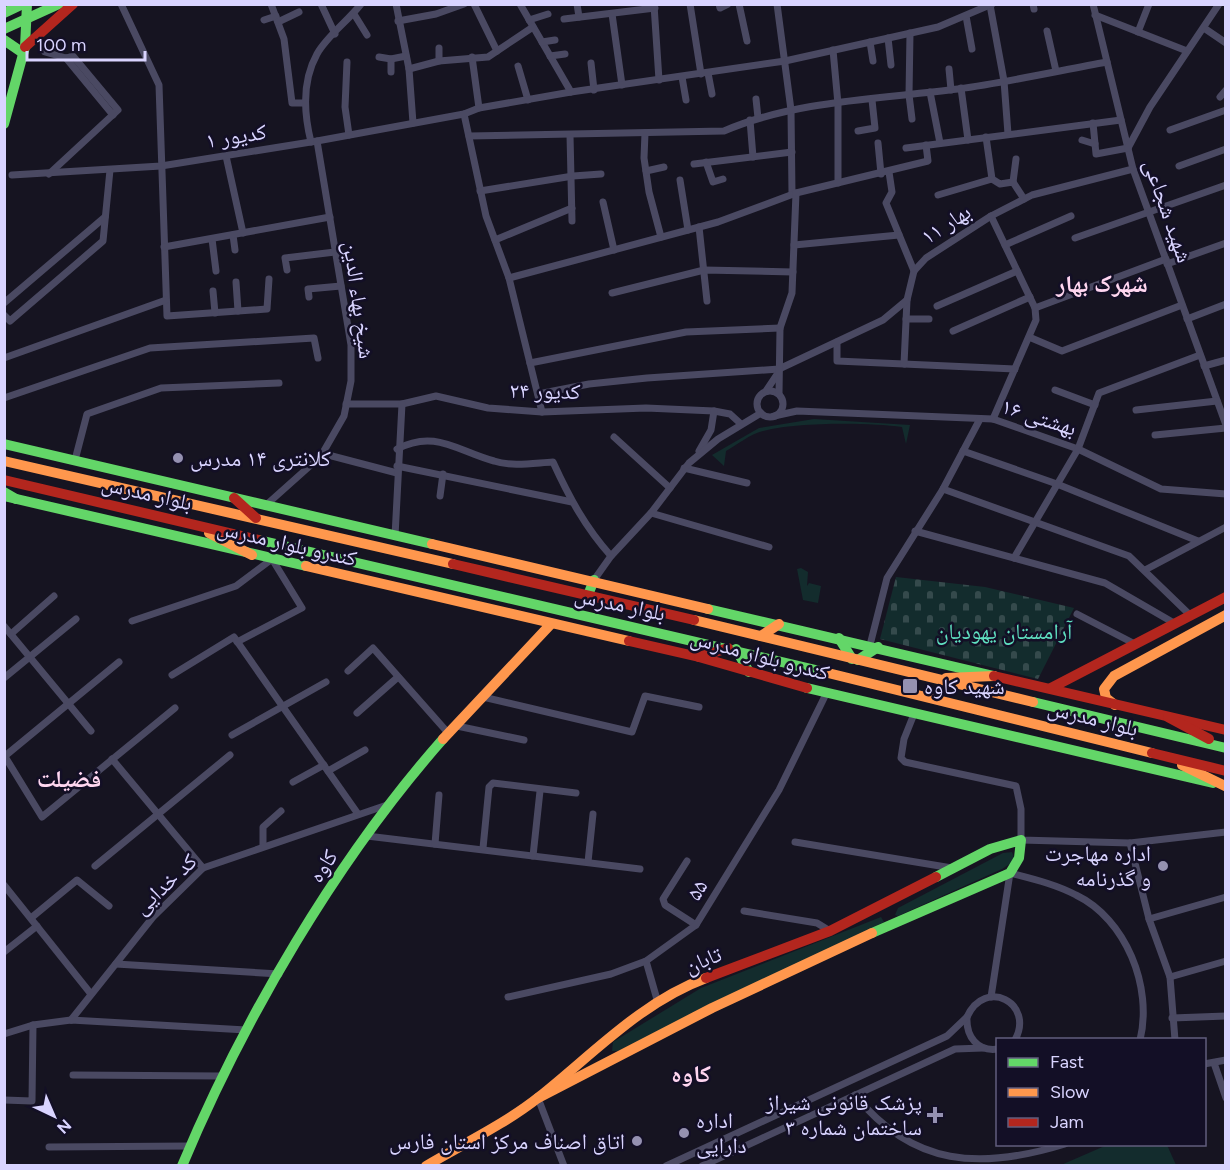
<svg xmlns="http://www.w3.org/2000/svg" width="1230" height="1170" viewBox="0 0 1230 1170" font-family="Figtree,'Noto Naskh Arabic',sans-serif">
  <defs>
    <pattern id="cemetery-stones" width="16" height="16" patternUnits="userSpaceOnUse" patternTransform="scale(1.5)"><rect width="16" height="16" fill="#132c2d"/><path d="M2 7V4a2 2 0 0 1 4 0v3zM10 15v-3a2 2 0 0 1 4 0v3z" fill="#354a4c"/></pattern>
  </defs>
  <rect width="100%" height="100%" fill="#161421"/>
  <!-- grass -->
  <g fill="#132c2d">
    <path d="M814,419L910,425L906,444L902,427C869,422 795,422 763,431C750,434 737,445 726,451L724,466L712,455L759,428Z"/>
    <polygon points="801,568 808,572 807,586 809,583 821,586 818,603 803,600 797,569"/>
    <polygon points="1012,852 1014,857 1011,863 1002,869 898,916 895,915 898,908 1003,853"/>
    <polygon points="881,917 884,922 618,1051 612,1051 613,1042 701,988"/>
    <polygon points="1107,1145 1167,1145 1176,1165 1061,1165"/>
  </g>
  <!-- cemetery -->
  <polygon fill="url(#cemetery-stones)" points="896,577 985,587 1074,608 1038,679 880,639"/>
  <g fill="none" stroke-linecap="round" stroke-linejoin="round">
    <!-- street -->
    <g stroke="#4a4962" stroke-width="7">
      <polyline points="121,4 159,85 167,316 267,309 269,279"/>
      <polyline points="271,4 284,39 292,103 305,103"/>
      <polyline points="321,4 335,34"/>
      <polyline points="396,4 409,69 413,123"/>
      <polyline points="474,4 497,51"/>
      <polyline points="520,4 571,92"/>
      <polyline points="577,4 579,17"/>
      <polyline points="690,4 701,74"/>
      <polyline points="719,4 720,8 728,4"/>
      <polyline points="739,4 747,41"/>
      <polyline points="777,4 791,110 792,194"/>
      <polyline points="1033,4 1034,9"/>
      <polyline points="1093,4 1133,169 1226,425"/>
      <polyline points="654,5 659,80"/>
      <polyline points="990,5 1004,81 1008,134"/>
      <polyline points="354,14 367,35"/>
      <polyline points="612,14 622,85"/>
      <polyline points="1095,15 1187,51"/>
      <polyline points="966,16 972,49"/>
      <polyline points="564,19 655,8"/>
      <polyline points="264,20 276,16"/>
      <polyline points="529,20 548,14"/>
      <polyline points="398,21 436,14 464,4"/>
      <polyline points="278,22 299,12"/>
      <polyline points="1204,28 1226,43"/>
      <polyline points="1047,31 1056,71"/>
      <polyline points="1138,32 1149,4"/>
      <polyline points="910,33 909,95 912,119"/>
      <polyline points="888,38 891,65"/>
      <polyline points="542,42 555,40"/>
      <polyline points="870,42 873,61"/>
      <polyline points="439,48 439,61"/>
      <polyline points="833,50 838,104 838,183"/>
      <polyline points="45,52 66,58 73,56 118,110 49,174"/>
      <polyline points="550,56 565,54"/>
      <polyline points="379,57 391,59 406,56"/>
      <polyline points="472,57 479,108"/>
      <polyline points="66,58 113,115"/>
      <polyline points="347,62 345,107 349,135"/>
      <polyline points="591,63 594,90"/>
      <polyline points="518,66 528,100"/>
      <polyline points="409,69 439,61 488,57 533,27"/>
      <polyline points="949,69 951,90"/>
      <polyline points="391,72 391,59"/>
      <polyline points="708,73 712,94"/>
      <polyline points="682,77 686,100"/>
      <polyline points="961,88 968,140"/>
      <polyline points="930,92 940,143"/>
      <polyline points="1220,97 1226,90"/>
      <polyline points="756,99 758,118"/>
      <polyline points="464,114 486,216 509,278 542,412"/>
      <polyline points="750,120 753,157"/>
      <polyline points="1093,123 1096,154 1128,148"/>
      <polyline points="1170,130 1226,110"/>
      <polyline points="858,131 875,128 872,100"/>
      <polyline points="645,133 644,158 649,192 661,237"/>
      <polyline points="570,135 572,221"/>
      <path d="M469,136L724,131C796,100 881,99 958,89C1008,82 1058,71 1107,62"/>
      <polyline points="986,137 992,179 1000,184 1013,182 1024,199"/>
      <polyline points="1082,140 1095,144"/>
      <path d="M311,142C304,114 302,81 317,54C327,36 348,21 361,4"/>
      <polyline points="878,143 881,174"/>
      <polyline points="906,148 1121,120"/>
      <polyline points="1128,148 1150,107 1219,4"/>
      <polyline points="226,156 243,233"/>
      <polyline points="706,162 713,182 723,179"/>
      <polyline points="694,164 792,152"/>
      <polyline points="1179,166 1226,149"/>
      <polyline points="646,171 664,167"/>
      <polyline points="889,172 892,192 886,203 914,271"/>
      <polyline points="12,175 161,166 317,141 464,114 479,108 571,92 785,61 938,27 992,4"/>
      <polyline points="680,180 688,230"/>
      <polyline points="1013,182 1016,159"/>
      <polyline points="480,191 573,176 601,174"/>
      <polyline points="938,195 992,179"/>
      <polyline points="603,202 614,250"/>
      <polyline points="991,216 1035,308 1036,320 993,419"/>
      <polyline points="699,227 707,301"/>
      <polyline points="233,235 235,250"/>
      <polyline points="1075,238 1226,185"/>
      <polyline points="212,239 216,271"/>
      <polyline points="495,240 572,208"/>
      <polyline points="794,245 899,235"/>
      <polyline points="1005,245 1071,216"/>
      <polyline points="164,247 330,217"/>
      <polyline points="1167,264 1226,243"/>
      <polyline points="287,270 285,258 335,252"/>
      <polyline points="509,278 718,222 796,193 928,161 926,145"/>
      <polyline points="236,282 238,311"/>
      <polyline points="213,291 215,313"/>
      <polyline points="612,293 704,270 793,272"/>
      <polyline points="309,297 308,289 341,286"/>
      <polyline points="4,303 105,217"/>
      <polyline points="937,306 1017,271"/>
      <polyline points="1035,308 1166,259"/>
      <polyline points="4,315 10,321 103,241 110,170"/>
      <polyline points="906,319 929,319"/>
      <polyline points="1187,319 1226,304"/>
      <polyline points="953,331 1030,297"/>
      <polyline points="1029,337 1062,351 1182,305"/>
      <polyline points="837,342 837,361 1015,369"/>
      <polyline points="4,358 166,300"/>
      <polyline points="530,363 686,332 780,328"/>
      <polyline points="904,364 907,300"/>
      <polyline points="1204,366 1226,360"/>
      <polyline points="1055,390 1095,405"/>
      <circle cx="770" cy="404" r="13"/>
      <polyline points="766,391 778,373"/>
      <polyline points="538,394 589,384 647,378 779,369 883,320 907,300 914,271 926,258 991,216 1032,195 1133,169"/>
      <polyline points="779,394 780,328 792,293 796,193"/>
      <polyline points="4,398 150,348 314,338 318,358"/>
      <polyline points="346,404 402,404 436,396 488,408 542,412 646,408 714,411 730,414 741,424"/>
      <polyline points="1136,410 1217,401"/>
      <polyline points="774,416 797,411 993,419 1078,449 1161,489 1226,494"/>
      <polyline points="1155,435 1226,428"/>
      <polyline points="614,437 670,488"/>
      <path d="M397,449C435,429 457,451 494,461C512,467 534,463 553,462C569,497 585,527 611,556"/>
      <polyline points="699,451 711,430 714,411"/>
      <polyline points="963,451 1057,484 1198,541"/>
      <polyline points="332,456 397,473"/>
      <polyline points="75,460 87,414 161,388 279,383"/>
      <polyline points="397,466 572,502"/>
      <polyline points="684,468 747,483"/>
      <polyline points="943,489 1129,556 1190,615"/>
      <polyline points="440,496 443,474"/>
      <polyline points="265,506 321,456 344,416 351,381 351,345 317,141"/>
      <polyline points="651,513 769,547"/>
      <polyline points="915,531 1105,583 1174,623"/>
      <polyline points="395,536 402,404"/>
      <polyline points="1014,558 1078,449 1099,393 1200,355"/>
      <polyline points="1145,570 1226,527"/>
      <polyline points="594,580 611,556 651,513 689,463 718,439 761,413"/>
      <polyline points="1077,614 1135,644"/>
      <polyline points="132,621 236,586 272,559 302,608 237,642"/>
      <polyline points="4,626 91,731"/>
      <polyline points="11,634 54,596"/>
      <polyline points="870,645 887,578 943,489 980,419"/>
      <polyline points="348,671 373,648 449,734"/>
      <polyline points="172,675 234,637 358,814"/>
      <polyline points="4,678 76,619"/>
      <polyline points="483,697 632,732 645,696 699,707"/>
      <polyline points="357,713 398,677"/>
      <polyline points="914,714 904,739 901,758 905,762 1016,786 1021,809 1021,840 1130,843 1226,832"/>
      <polyline points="457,726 524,740"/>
      <polyline points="232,735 326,682"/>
      <polyline points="4,755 42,817 175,708"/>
      <polyline points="5,756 119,662"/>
      <polyline points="112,759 203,868"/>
      <polyline points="328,771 365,750"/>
      <polyline points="293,782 324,765"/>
      <polyline points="367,836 640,869"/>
      <polyline points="795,842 952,868"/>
      <polyline points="1130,843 1149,919 1170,977 1175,1040"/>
      <polyline points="435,844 439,795"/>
      <polyline points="263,846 263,827 281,811"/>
      <polyline points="483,848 489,787 493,783 576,793"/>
      <polyline points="533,856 540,791"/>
      <polyline points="687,861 663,899 665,905 696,925"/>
      <polyline points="588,862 593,814"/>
      <polyline points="95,866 230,755"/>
      <polyline points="4,885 91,994"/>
      <polyline points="744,911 817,923 830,931"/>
      <polyline points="31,918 77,880 109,906"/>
      <polyline points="1149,919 1226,897"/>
      <polyline points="4,952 37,926"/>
      <polyline points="646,961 658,1003"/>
      <polyline points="116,964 279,974"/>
      <polyline points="1170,977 1226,961"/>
      <polyline points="508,997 611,974 646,961 696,925 779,790 826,694"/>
      <path d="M991,997L1010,873C1033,879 1055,884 1076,895C1126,919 1153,987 1140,1040"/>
      <polyline points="1172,1018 1226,1016"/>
      <polyline points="71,1020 153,917 203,868 387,805"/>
      <polyline points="4,1034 33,1025 71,1020 246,1030"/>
      <path d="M998,1049C977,1052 966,1036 967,1017C985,977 1035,1003 1015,1040"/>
      <polyline points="1214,1063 1226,1098"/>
      <polyline points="1204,1064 1226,1060"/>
      <polyline points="73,1075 221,1076"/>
      <path d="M855,1095C913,1167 981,1170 1065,1144"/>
      <polyline points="538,1098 564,1166"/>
      <polyline points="4,1100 32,1101 33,1025"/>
      <polyline points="49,1147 190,1146"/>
      <polyline points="666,1166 947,1036 967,1017"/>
      <polyline points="702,1166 955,1049 983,1048"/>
    </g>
    <!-- fast -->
    <g stroke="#63d668" stroke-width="10">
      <polyline points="4,13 23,4"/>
      <polyline points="4,29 59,4"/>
      <polyline points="4,40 23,53"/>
      <polyline points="4,124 25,47 27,4"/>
      <polyline points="4,444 432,544"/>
      <polyline points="4,492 16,499"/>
      <polyline points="8,497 306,566"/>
      <polyline points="259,540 820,671"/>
      <polyline points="588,595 594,580"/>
      <polyline points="708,609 994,676"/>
      <polyline points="839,638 852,659"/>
      <polyline points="736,649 749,672"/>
      <polyline points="858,660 878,647"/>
      <polyline points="807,688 1213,783"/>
      <polyline points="1033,702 1226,748"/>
      <polyline points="872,933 1010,873 1019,858 1021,840 990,849 936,877"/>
      <path d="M182,1166C244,1018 337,859 443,739"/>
    </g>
    <!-- slow -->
    <g stroke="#ff974d" stroke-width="10">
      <polyline points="4,461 453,564"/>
      <polyline points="209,533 252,555"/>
      <polyline points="432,544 708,609"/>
      <polyline points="306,566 629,641"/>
      <polyline points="694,620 1033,702"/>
      <polyline points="761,636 779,624"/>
      <polyline points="820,671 1152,753"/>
      <polyline points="946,678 994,676"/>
      <polyline points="1115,705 1106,698 1104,689 1114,676 1226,615"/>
      <polyline points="443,739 550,625"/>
      <polyline points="1182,765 1225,786"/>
      <polyline points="538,1098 712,1008 872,933"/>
      <path d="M426,1166C463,1144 505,1124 539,1097C592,1055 641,1002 706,978"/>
    </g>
    <!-- jam -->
    <g stroke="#b3261e" stroke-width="10">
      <polyline points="25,47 73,4"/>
      <polyline points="4,480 259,540"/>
      <polyline points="234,498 256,518"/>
      <polyline points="453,564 694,620"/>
      <polyline points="629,641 699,657 807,688"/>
      <polyline points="699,657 728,648"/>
      <polyline points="994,676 1226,730"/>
      <polyline points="1051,688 1226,597"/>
      <polyline points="1168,717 1209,739"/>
      <polyline points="1152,753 1226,771"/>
      <polyline points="706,978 830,931 936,877"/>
    </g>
  </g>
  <!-- markers -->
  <g fill="#9591b1" stroke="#130f26" stroke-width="2">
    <circle cx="178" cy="458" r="6"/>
    <rect x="902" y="678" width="16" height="16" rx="3"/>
    <circle cx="1163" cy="866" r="6"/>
    <path d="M932 1106h6v6h6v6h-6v6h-6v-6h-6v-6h6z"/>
    <circle cx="684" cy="1133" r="6"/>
    <circle cx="637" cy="1141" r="6"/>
  </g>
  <g text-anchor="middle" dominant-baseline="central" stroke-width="5" stroke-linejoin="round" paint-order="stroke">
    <!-- street labels -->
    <g font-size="22" fill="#d9d4ff" stroke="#130f26">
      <text transform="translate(236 136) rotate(-9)">کدیور ۱</text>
      <text transform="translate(1168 211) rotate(71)">شهید شجاعی</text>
      <text transform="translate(946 224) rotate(-33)">بهار ۱۱</text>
      <text transform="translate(359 300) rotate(82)">شیخ بهاء الدین</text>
      <text transform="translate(545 391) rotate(1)">کدیور ۲۴</text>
      <text transform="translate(1039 417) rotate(18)">۱۶ بهشتی</text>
      <text transform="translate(147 493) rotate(13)">بلوار مدرس</text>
      <text transform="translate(287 543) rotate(13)">کندرو بلوار مدرس</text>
      <text transform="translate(620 604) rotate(12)">بلوار مدرس</text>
      <text transform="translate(760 655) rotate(15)">کندرو بلوار مدرس</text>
      <text transform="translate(1093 718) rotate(14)">بلوار مدرس</text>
      <text transform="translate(323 866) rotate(-56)">کاوه</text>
      <text transform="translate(165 884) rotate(-43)">کد خدایی</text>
      <text transform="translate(697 890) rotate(-58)">۵۵</text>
      <text transform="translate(703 960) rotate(-22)">تابان</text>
    </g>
    <!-- poi labels -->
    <g font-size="22" fill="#d9d4ff" stroke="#130f26" text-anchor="start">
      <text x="190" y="458">کلانتری ۱۴ مدرس</text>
      <text x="924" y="686">شهید کاوه</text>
      <text x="1151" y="853" text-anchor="end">اداره مهاجرت<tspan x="1151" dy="25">و گذرنامه</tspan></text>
      <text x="922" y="1102" text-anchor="end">پزشک قانونی شیراز<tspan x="922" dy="25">ساختمان شماره ٣</tspan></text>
      <text x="696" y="1120">اداره<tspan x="696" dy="25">دارایی</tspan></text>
      <text x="625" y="1141" text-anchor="end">اتاق اصناف مرکز استان فارس</text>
    </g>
    <!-- park labels -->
    <g font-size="22" fill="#5fe0c0" stroke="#130f26">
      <text x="1004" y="631">آرامستان یهودیان</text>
    </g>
    <!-- neighbourhood labels -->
    <g font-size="24" font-weight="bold" fill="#ffd6f0" stroke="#130f26">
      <text x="1102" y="283">شهرک بهار</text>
      <text x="69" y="778">فضیلت</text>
      <text x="691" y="1073">کاوه</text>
    </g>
  </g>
  <!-- border -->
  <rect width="1230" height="1170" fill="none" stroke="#d9d4ff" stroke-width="12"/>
  <!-- legend -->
  <rect x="996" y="1038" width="210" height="108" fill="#130f26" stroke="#625e7d" stroke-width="1.5"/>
  <rect x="1008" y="1058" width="30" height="9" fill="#63d668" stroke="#625e7d" stroke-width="1.5"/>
  <text x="1050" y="1068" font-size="18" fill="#d9d4ff">Fast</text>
  <rect x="1008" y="1088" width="30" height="9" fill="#ff974d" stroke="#625e7d" stroke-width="1.5"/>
  <text x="1050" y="1098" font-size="18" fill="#d9d4ff">Slow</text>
  <rect x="1008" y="1118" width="30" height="9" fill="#b3261e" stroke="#625e7d" stroke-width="1.5"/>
  <text x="1050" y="1128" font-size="18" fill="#d9d4ff">Jam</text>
  <!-- north arrow -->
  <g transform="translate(54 1116) rotate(136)" stroke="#130f26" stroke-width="4.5" paint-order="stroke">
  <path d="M0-4.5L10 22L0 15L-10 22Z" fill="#d9d4ff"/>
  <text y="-9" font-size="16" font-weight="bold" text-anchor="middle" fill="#d9d4ff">N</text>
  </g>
  <!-- scale -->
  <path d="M27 51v9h118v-9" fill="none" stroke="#d9d4ff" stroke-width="3"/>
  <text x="36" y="51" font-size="18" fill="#d9d4ff" stroke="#130f26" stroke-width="4.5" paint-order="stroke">100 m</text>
</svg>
